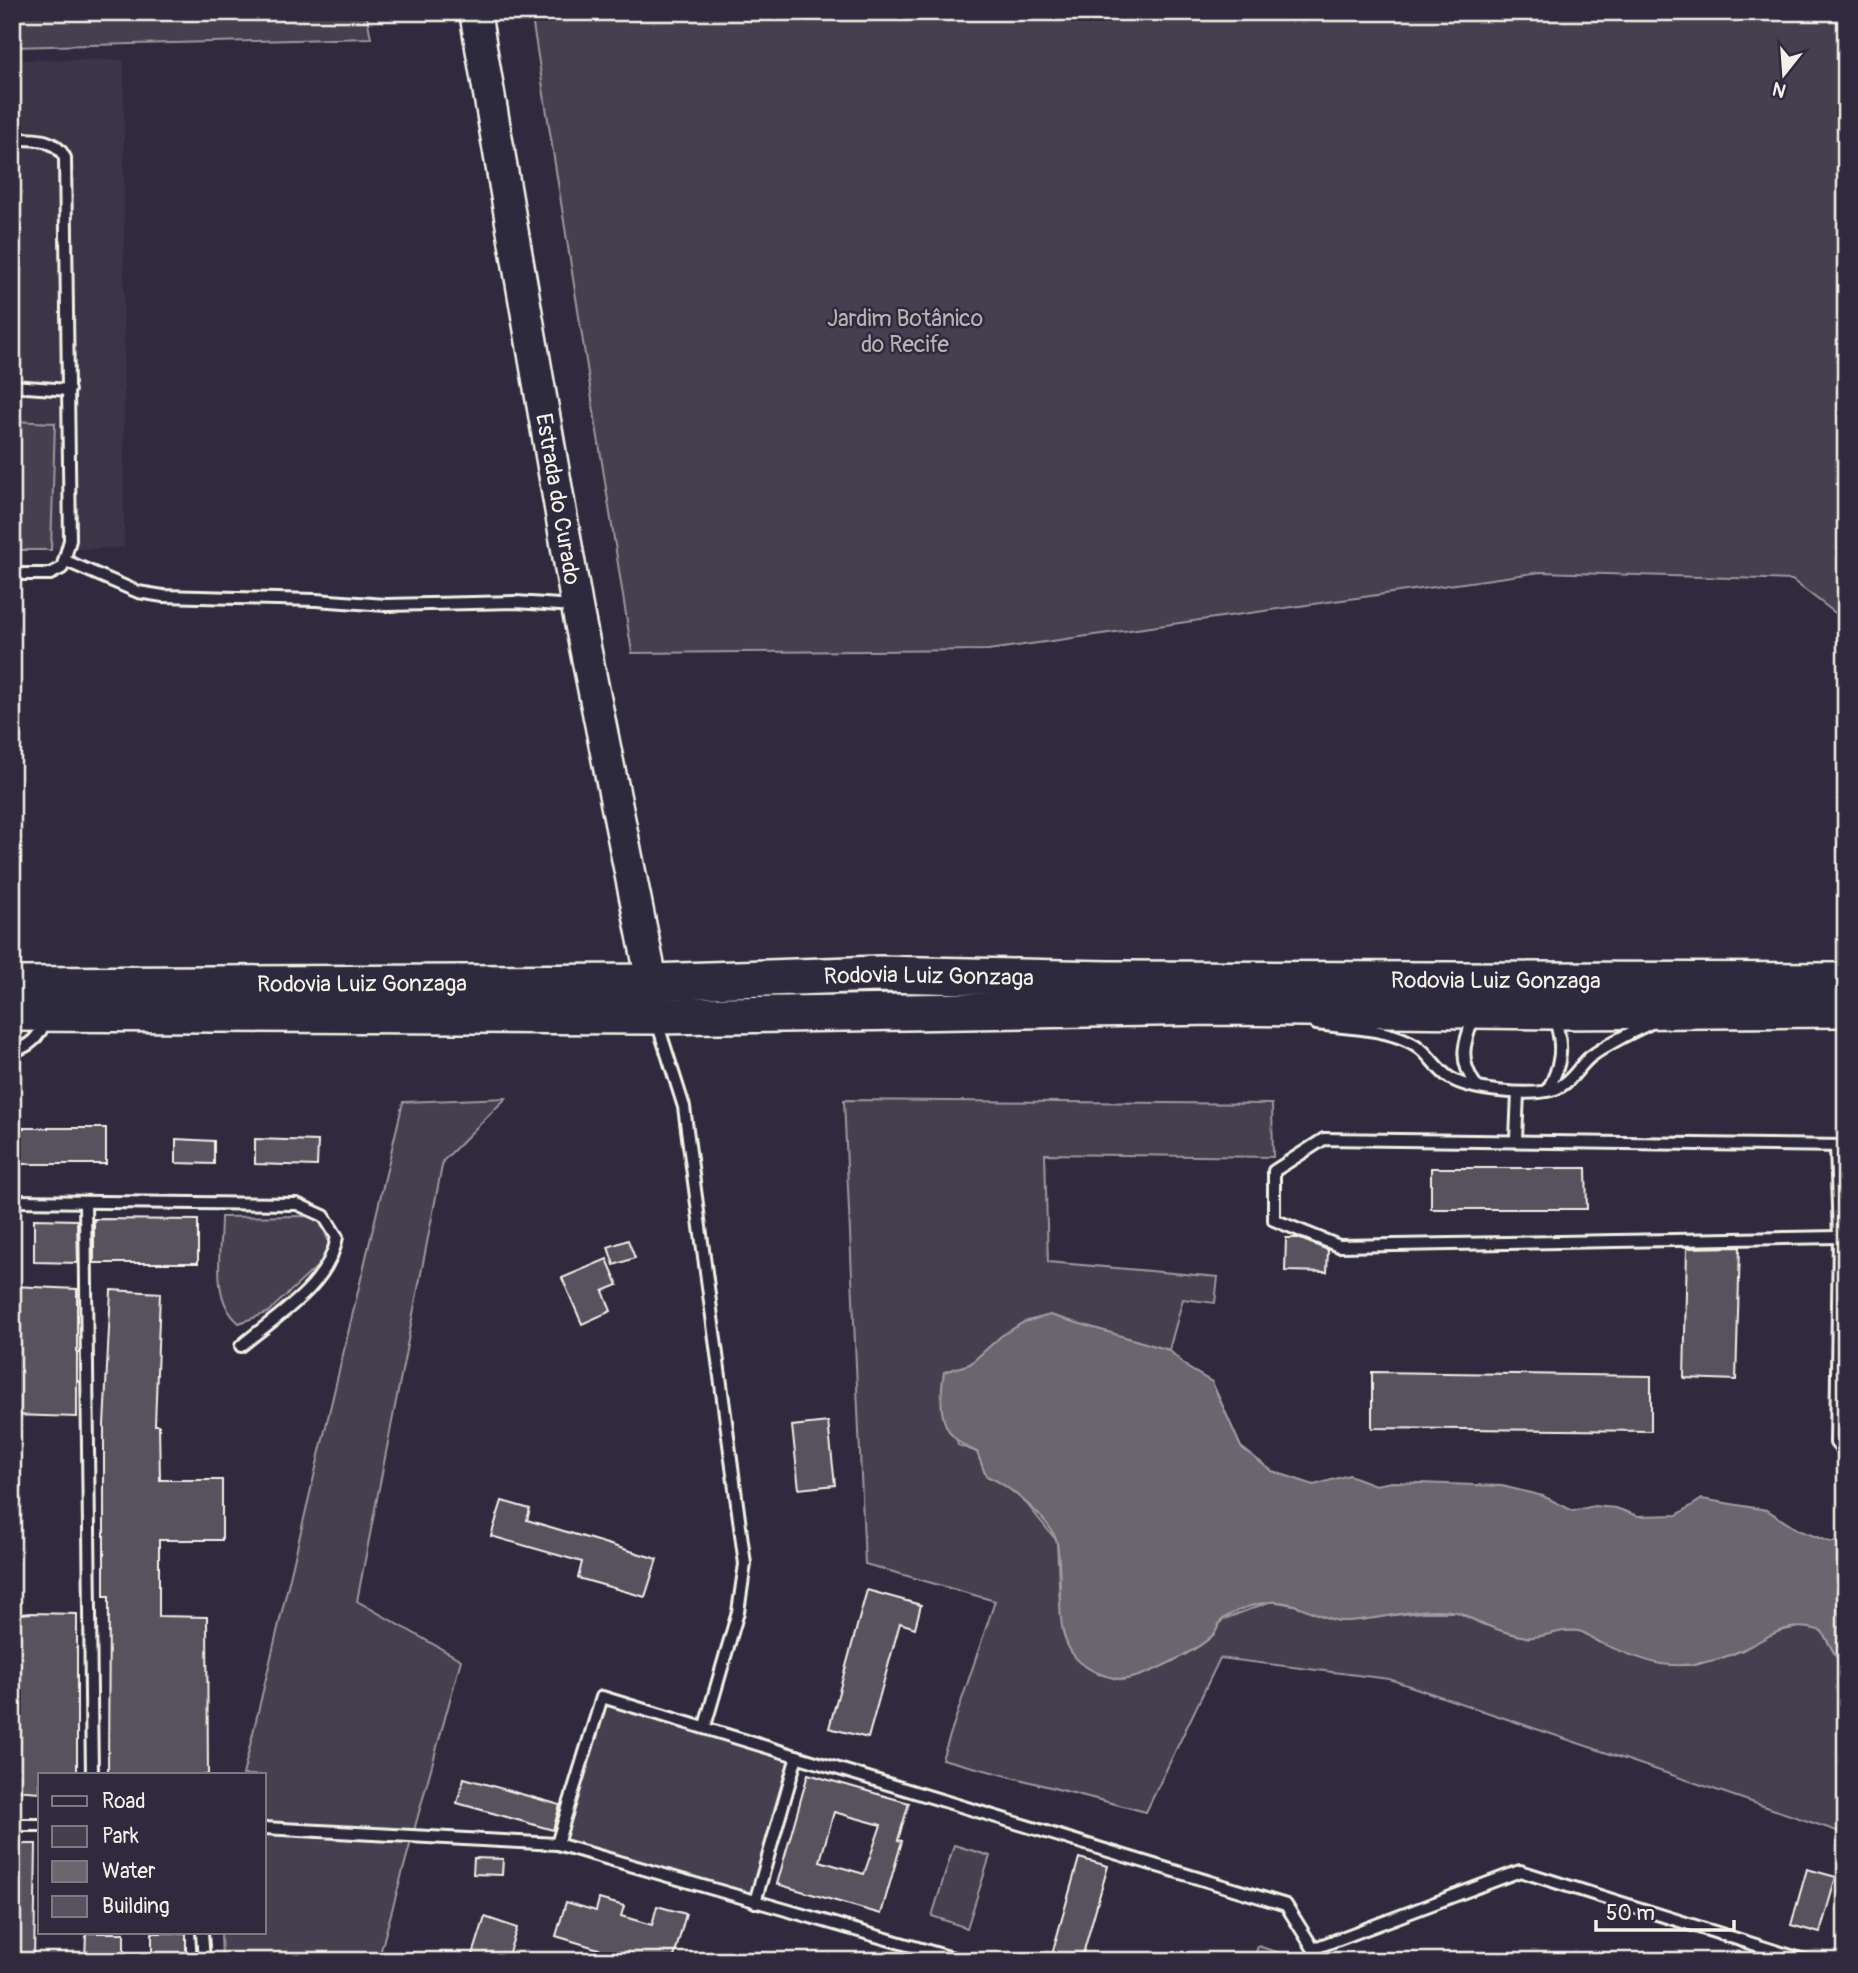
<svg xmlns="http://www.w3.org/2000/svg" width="1858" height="1973" viewBox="0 0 1858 1973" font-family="Pangolin,sans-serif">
  <rect width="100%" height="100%" fill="#2f2a3d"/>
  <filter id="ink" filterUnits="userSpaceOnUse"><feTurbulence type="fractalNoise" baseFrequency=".0143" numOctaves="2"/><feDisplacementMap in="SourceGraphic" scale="14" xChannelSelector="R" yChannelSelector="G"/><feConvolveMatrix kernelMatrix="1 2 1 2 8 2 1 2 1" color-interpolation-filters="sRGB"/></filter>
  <g filter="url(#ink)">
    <!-- built -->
    <polygon fill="#3b3647" points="12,60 124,60 124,548 12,550"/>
    <!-- green -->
    <g fill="#454050" stroke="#9c989c" stroke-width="2">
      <polygon points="12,12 366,12 371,38 12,47"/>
      <polygon points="531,12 1846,12 1846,621 1792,580 1541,572 988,650 632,653"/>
      <polygon points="12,421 55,423 51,550 12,550"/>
      <polygon points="506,1098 443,1161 357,1601 461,1660 378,1961 222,1961 221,1933 264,1933 264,1775 243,1775 403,1102"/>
      <polygon points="844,1100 1272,1104 1273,1157 1045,1154 1048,1262 1218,1277 1215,1303 1183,1299 1169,1350 1141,1344 984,1353 970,1364 944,1373 958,1445 977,1452 986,1476 1002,1482 1027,1504 1057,1541 1060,1605 1098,1674 1123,1680 1153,1670 1183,1655 1214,1634 1222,1620 1271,1601 1310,1608 1339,1621 1423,1612 1457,1612 1482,1624 1529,1638 1555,1630 1581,1631 1598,1642 1662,1664 1696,1665 1743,1650 1769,1633 1804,1626 1822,1631 1846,1674 1846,1834 1389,1679 1220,1658 1146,1812 942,1759 995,1601 865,1564"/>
      <path d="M307,1216L321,1223L329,1242L322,1262L267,1313L239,1323C210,1299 221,1252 221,1217Z"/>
      <polygon points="602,1697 797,1756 755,1902 557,1844"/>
      <polygon points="954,1845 990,1856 967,1928 932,1916"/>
      <polygon points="1258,1946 1302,1960 1302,1961 1253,1961"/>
    </g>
    <!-- water -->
    <path fill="#6a6670" stroke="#a19ea0" stroke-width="2" d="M1050,1315L1169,1350L1188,1368L1212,1382L1241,1447L1272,1471L1314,1485L1349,1475L1375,1485L1392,1482L1502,1486L1543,1496L1573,1511L1594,1506L1616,1508L1638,1516L1677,1515L1702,1499L1767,1510L1798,1530L1830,1542H1846V1674L1822,1631C1787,1620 1773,1635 1744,1649C1720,1661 1688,1668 1661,1664C1641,1660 1620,1651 1601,1643C1594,1640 1587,1632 1578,1631C1560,1628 1542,1639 1527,1637C1512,1635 1495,1629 1481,1623C1473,1620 1465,1614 1457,1612C1419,1604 1379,1622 1341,1621C1321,1620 1295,1599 1270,1602C1257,1603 1231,1611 1221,1621C1218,1624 1217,1631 1214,1634C1200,1649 1138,1682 1119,1679C1040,1665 1067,1600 1057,1543C1053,1521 1006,1483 986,1476L977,1452C939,1437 938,1409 944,1372L970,1364L1001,1336L1024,1322Z"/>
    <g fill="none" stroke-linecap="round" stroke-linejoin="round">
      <!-- stream -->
      <polyline stroke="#a19ea0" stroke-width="5" points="573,12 574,16"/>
    </g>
    <!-- building -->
    <g fill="#56525f" stroke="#f4f1e8" stroke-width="2" fill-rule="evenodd">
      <rect x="12" y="1128" width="94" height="36"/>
      <polygon points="176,1139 214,1141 214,1164 176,1163"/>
      <polygon points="255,1139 318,1141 317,1166 255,1164"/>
      <polygon points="1431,1168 1586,1168 1587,1209 1431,1209"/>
      <polygon points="34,1219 77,1220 78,1263 34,1262"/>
      <polygon points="94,1219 198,1220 198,1263 94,1263"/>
      <polygon points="1286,1238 1298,1238 1328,1250 1327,1272 1285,1271"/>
      <polygon points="628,1240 635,1258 614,1265 608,1247"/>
      <polygon points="1740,1247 1736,1380 1684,1378 1687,1248"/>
      <polygon points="607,1259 618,1285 603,1291 611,1311 582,1324 562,1278"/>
      <polygon points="12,1286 77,1289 77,1417 12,1415"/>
      <polygon points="111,1290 160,1293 155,1425 159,1425 160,1480 222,1480 222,1540 159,1540 159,1616 207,1617 208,1775 108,1775 109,1596 104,1596 104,1425"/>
      <polygon points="1372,1372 1651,1376 1651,1431 1372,1428"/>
      <polygon points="828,1422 835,1485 799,1489 792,1426"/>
      <polygon points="502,1501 530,1509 527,1520 657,1559 645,1597 578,1578 582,1562 491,1536"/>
      <polygon points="867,1590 921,1605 915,1628 900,1623 868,1738 829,1728"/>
      <polygon points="31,1613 77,1614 77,1775 40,1775 40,1792 12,1790 12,1615"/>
      <path d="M808,1774L909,1803L898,1840L902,1841L881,1914L777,1884ZM834,1812L881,1825L864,1874L820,1861Z"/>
      <polygon points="464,1778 560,1805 553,1830 457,1803"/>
      <polygon points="12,1844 36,1844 34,1961 12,1961"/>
      <polygon points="474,1858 503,1859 502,1875 473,1874"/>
      <polygon points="1079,1858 1108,1866 1081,1961 1050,1961"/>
      <polygon points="1807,1869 1836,1877 1820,1933 1791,1925"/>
      <polygon points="599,1899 624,1906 621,1916 652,1925 657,1906 686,1914 673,1961 638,1961 556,1936 566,1902 596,1911"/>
      <polygon points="485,1917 517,1928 506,1961 471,1961"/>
      <polygon points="86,1933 124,1933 124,1961 85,1961"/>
      <rect x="152" y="1933" width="34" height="28"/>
    </g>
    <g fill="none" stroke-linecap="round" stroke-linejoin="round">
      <!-- service casing -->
      <g stroke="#f4f1e8" stroke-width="16">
        <g id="service">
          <path d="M12,139C33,139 55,137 65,158L70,540L62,568L50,574H12"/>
          <polyline points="12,386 69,390"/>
          <polyline points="66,561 138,592 163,596 316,600 386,605 516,602 574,606"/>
          <path d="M1475,1015C1463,1044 1458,1061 1477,1087"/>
          <polyline points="657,1022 684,1107 745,1564 738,1612 705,1726"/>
          <path d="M1316,1024C1346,1028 1383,1028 1410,1042C1428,1050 1434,1068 1450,1078C1471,1091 1531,1097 1555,1089C1571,1083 1578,1067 1590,1057C1609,1043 1630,1033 1651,1023"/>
          <path d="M12,1051C30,1047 39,1037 46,1020"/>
          <path d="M1547,1091C1562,1065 1564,1045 1554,1017"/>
          <polyline points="1516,1139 1518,1093"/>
          <polyline points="1836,1146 1839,1237 1836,1443 1846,1451"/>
          <path d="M12,1201L297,1204L324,1216L337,1237C329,1286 276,1316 241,1346"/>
          <polyline points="85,1202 92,1775"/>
          <polyline points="1839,1237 1339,1246 1274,1220 1274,1171 1324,1139 1846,1146"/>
          <polyline points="12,1825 40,1825"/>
          <polyline points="264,1828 557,1844"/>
          <polyline points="755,1902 797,1756"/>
          <polyline points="202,1933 204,1961"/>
          <polyline points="1315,1948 1520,1871 1807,1961"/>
          <polyline points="963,1961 557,1844 602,1697 1286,1905 1321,1961"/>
        </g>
      </g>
      <!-- secondary casing -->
      <g stroke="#f4f1e8" stroke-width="35">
        <g id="secondary">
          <path id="s1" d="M475,12L577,607L652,982"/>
        </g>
      </g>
      <!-- trunk casing -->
      <g stroke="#f4f1e8" stroke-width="40">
        <g id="trunk">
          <path id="s2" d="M12,985L652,982L879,974L1108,979L1846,981"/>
          <polyline points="12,1013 655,1016 1217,1007 1552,1011 1846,1009"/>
        </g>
      </g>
      <!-- service -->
      <use href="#service" stroke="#2f2a3d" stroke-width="10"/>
      <!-- secondary -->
      <use href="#secondary" stroke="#2f2a3d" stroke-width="30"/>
      <!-- trunk -->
      <use href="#trunk" stroke="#2f2a3d" stroke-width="35"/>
    </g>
  </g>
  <g text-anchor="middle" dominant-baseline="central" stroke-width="5" stroke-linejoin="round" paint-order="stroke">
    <!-- park labels -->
    <g font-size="23" fill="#b7b3b3" stroke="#2f2a3d">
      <text x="905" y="318">Jardim Botânico<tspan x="905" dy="26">do Recife</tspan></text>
    </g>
    <!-- street labels -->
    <g font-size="23" fill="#f4f1e8" stroke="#2f2a3d">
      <text stroke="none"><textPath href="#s1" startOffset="494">Estrada do Curado</textPath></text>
      <text stroke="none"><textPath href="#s2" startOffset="917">Rodovia Luiz Gonzaga</textPath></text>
      <text stroke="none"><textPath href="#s2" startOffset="1484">Rodovia Luiz Gonzaga</textPath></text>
      <text stroke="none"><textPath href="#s2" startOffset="350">Rodovia Luiz Gonzaga</textPath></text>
    </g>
  </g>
  <!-- margin -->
  <rect width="1858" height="1973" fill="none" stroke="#2f2a3d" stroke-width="42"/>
  <rect x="21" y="21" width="1816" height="1931" fill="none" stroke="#f4f1e8" stroke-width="2.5" filter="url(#ink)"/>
  <!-- legend -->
  <rect x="38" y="1773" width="228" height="161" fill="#2f2a3d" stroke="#7e7a81" stroke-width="2"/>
  <rect x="52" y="1796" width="35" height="10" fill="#2f2a3d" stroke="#7e7a81" stroke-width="2"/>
  <text x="102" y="1808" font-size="21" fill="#f4f1e8">Road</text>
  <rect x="52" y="1826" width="35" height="21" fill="#454050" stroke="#7e7a81" stroke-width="2"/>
  <text x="102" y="1843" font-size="21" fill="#f4f1e8">Park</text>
  <rect x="52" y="1861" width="35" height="21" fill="#6a6670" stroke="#7e7a81" stroke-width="2"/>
  <text x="102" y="1878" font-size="21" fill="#f4f1e8">Water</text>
  <rect x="52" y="1896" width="35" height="21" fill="#56525f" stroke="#7e7a81" stroke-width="2"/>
  <text x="102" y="1913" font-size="21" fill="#f4f1e8">Building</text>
  <!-- north arrow -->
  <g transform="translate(1784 74) rotate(197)" stroke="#2f2a3d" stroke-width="5" paint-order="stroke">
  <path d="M0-5L12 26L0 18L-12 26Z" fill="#f4f1e8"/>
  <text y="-10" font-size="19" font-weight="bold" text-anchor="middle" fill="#f4f1e8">N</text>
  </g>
  <!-- scale -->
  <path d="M1596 1920v10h138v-10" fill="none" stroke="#f4f1e8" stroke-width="3.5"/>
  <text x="1606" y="1920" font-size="21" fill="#f4f1e8" stroke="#2f2a3d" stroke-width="5" paint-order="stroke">50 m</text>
</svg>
